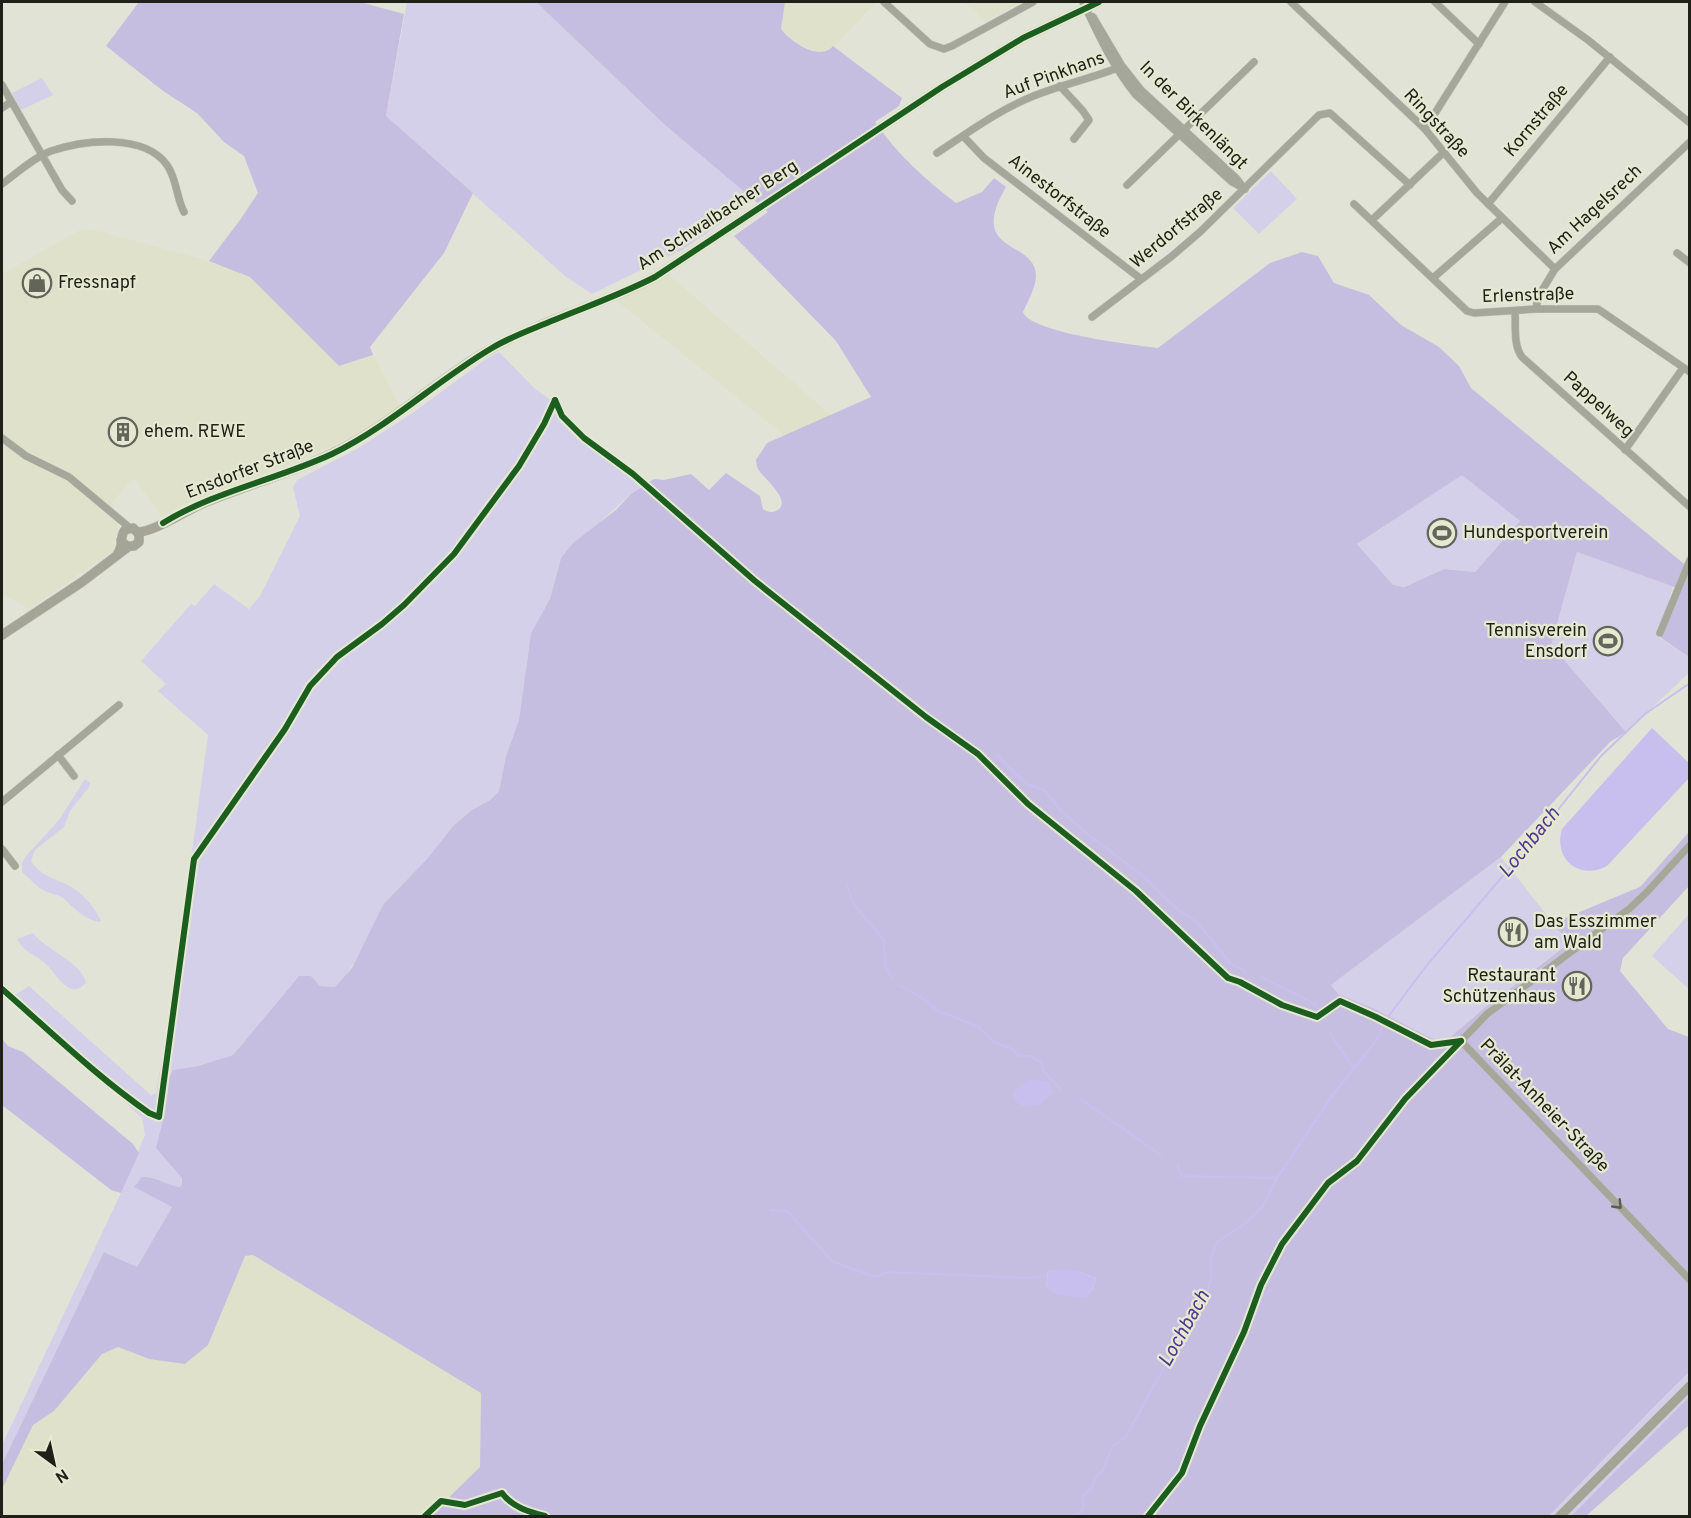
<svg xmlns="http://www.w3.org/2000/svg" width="1691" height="1518" viewBox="0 0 1691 1518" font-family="Overpass,sans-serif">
  <rect width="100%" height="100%" fill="#e2e3d7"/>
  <!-- built -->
  <g fill="#dfe1ca">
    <polygon points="785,2 880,2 876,2 830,51 821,53 799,44 781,29"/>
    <polygon points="964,2 1022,2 985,21"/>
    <polygon points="82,229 99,231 209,261 250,276 339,366 373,355 400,406 367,428 344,440 303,459 187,503 162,517 135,479 130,481 112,503 118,529 113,551 28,609 2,593 2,274"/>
    <polygon points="668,274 831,415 785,436 617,301"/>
    <polygon points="253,1255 481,1392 480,1467 430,1516 2,1516 2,1489 33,1425 54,1411 102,1354 118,1347 149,1359 208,1345 245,1256"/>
  </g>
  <!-- green -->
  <g fill="#d5d0e9">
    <polygon points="407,2 536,2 665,125 754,200 684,249 592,294 566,277 386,116"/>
    <polygon points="42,78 53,95 21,110 12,93"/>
    <polygon points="1271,171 1297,199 1259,234 1233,208"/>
    <path d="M499,352L534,388L562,408L574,424L586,435L632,467L648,483L631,494L561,558L550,599L531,633L519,720L506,756L499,791L490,800L472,810L453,826L427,859L341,982L335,987L320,986L311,976H299L233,1055L198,1066L173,1070L169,1078L162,1128L182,1178V1184L180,1187C166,1185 156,1176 142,1177L135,1187L172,1207L137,1267L105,1252L2,1464V1445L119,1197L145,1135L142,1118L105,1083L7,1000L29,986L151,1095L156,1094L174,982L208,735L158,691L166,684L141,661L191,604L195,606L214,584L249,609L260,596L300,516L293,487L297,480L357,449L411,414L486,359Z"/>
    <polygon points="1462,474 1520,521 1475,572 1444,569 1403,587 1393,585 1357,544"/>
    <polygon points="1577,552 1673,586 1658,637 1689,657 1689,673 1626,732 1550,645"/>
    <path d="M85,779L90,783L89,787L70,811L64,827L35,850L31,861C39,874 52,878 66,884C81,891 94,906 101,921L99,922C84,919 74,908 63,898C58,894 50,894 45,891C37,887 29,878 22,872V863L26,856L59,820Z"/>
    <polygon points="1501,857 1553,923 1640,887 1483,1009 1447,1040 1431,1038 1375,1009 1338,994 1331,985"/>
    <polygon points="1689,914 1689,989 1652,956"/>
    <path d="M33,933C47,951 81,962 86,982C72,1003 56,974 46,964C36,954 24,953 17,939Z"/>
    <polygon points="1689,1372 1689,1397 1571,1516 1549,1516 1649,1412"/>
  </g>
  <!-- forest -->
  <g fill="#c6bee1" fill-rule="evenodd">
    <polygon points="139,2 360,2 404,14 386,116 473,193 444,253 370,347 373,355 339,366 250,277 209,261 240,220 258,193 244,156 224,142 197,113 163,91 106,46"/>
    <path d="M536,2H785L781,29C791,42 820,62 833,46L902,98L899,106L875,122C897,154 926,180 956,203L982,192L994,178L1006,187C966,255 1036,239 1036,276C1036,287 1028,301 1023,312C1030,333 1135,345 1158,348L1270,263L1302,252L1318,256L1334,283L1369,295L1401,325L1439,347L1459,366L1471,388L1689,568V657L1661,638L1680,589L1577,552L1551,645L1626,732L1610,742L1501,857L1331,985L1338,994L1375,1009L1431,1038L1447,1040L1483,1009L1569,943L1553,923L1640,887L1689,832V886L1623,958L1620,971L1668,1029L1689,1037V1372L1649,1412L1549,1516H430L480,1467L481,1393L253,1255L245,1256L208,1345L185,1364L149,1359L118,1347L102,1354L54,1411L33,1425L2,1489V1464L104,1252L137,1267L172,1207L134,1187L142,1177C156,1176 166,1185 180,1187L182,1184V1178L156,1148L165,1112L169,1078L173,1070L198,1066L233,1055L299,976H311L320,986L335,987L352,968L383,905L427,859L453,826L472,810L490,800L499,791L506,756L519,720L531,633L550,599L561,558L573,543L616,510L631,494L654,479L664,480L691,474L709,490L726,473L760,496L763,509C768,512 771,513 776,511C795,502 762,477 758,469C757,468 756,461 756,460L767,443L871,397L836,341L734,236L768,212L665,125ZM1462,475L1520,521L1475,572L1444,569L1404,587L1393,585L1357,544ZM1048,1271L1080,1272L1096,1278L1093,1290L1046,1287Z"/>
    <polygon points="2,1039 8,1046 23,1052 133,1144 139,1153 121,1193 111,1190 2,1105"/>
    <polygon points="1689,1397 1689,1425 1586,1516 1571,1516"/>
  </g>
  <!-- water -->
  <g fill="#c9bfef">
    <path d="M1652,728L1689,763V778L1607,866C1579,881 1553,859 1562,829Z"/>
    <polygon points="1030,1080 1048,1081 1053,1092 1041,1104 1024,1107 1015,1101 1013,1092"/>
    <polygon points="1062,1269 1080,1272 1096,1278 1093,1290 1086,1298 1056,1294 1046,1287 1048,1271"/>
  </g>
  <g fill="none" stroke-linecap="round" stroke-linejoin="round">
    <!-- stream -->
    <g stroke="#c9bfef" stroke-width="2">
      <polyline points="997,755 1022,780 1029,785 1044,790 1062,812 1085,832 1144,877 1178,910 1197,922 1230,963 1246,972"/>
      <polyline points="847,886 855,906 884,940 885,965 892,978"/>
      <polyline points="1261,977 1317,1005"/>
      <polyline points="901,986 924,999 938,1011 977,1026 994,1042 1012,1049 1019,1056 1031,1056 1042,1063 1043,1071 1061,1089"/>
      <polyline points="1387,1018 1427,965 1537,836 1601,756 1645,714 1690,683"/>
      <polyline points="1330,1034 1354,1068"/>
      <polyline points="1080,1099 1161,1155"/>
      <polyline points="1178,1165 1181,1176 1277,1178"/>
      <polyline points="771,1210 787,1211 833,1262 876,1277 886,1272 1028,1278 1047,1276"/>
      <polyline points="1070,1516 1082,1512 1084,1506 1083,1497 1092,1487 1095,1478 1103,1470 1112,1447 1126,1436 1187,1326 1205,1301 1212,1275 1210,1260 1217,1242 1246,1223 1262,1207 1277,1178 1331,1097 1376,1041 1382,1027"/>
    </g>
    <!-- street casing -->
    <g stroke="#bebfb5" stroke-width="8">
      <g id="street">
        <polyline points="884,2 930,44 944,49 952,46 1033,2"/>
        <path d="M1083,2C1098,34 1113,67 1136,95L1232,182L1245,189"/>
        <polyline points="1291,2 1425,129 1477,193 1555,269"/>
        <polyline points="1435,2 1479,44"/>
        <polyline points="1535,2 1588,40 1690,123"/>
        <polyline points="1093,17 1122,66 1141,90 1236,178 1243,187"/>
        <polyline points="2,85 62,190 72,201"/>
        <polyline points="1060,86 1083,111 1089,120 1074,139"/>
        <polyline points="2,108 11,102"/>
        <polyline points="1425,129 1505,2"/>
        <polyline points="963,136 984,158 1141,279"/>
        <path d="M937,153C969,132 1000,109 1036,95C1064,84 1093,78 1120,67"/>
        <path d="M2,184C17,173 33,158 51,151C84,140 144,133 167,165C177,179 176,197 184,212"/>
        <polyline points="1127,185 1254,62"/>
        <polyline points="1354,204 1467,311 1474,313 1536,309 1598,309 1690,372"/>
        <polyline points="1488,204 1610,57"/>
        <polyline points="1372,220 1444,152"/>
        <polyline points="1677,253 1690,263"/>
        <polyline points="1433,278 1502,218"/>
        <polyline points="1536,309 1538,297 1555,269 1690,142"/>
        <path d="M1515,311C1516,326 1513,345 1522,357L1690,507"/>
        <polyline points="1092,317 1172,256 1200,232 1319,115 1330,113 1410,185"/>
        <polyline points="2,438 26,456 69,477 130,528"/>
        <polyline points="1625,450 1683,368"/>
        <polyline points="1660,633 1690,560"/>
        <polyline points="58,755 74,776"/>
        <polyline points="2,802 119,705"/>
        <polyline points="1690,845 1647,892 1629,909 1487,1014 1461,1041 1690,1280"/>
        <polyline points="2,849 15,866"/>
      </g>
    </g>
    <!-- secondary casing -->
    <g stroke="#bebfb5" stroke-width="10">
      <g id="secondary">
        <path d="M138,532C154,532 187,510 204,503C252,483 303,470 348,445C400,417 444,374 496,346C547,318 604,304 655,277L942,87L1023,38L1099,2"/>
        <path d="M118,553C124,545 119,537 125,530L133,528L139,534V542L134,546H126L121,540"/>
        <polyline points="2,635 82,582 128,547"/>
        <polyline points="1560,1516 1690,1386"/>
      </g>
    </g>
    <!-- street -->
    <use href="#street" stroke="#a6a79b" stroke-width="7"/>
    <!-- secondary -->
    <use href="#secondary" stroke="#a4a597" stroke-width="9"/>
    <!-- cycleway casing -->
    <g stroke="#e6e9d1" stroke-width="10">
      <g id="cycleway">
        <polyline points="555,400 562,416 584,438 633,474 755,581 926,717 978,754 1028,804 1136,891 1228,978 1240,982 1282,1005 1317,1017 1340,1001 1376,1017 1431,1045 1461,1041"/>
        <path d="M163,523C215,491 276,480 332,454C390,426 436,381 492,348C512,336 533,329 554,320C588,306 622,294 655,277L942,87L1023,38L1099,2"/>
        <path d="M2,989C50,1031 96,1076 149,1113L159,1117L194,859L285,729L310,686L337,657L382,624L404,605L454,554L519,466L544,424L555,400"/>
        <path d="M425,1516L441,1501L465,1505L502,1493C512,1507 529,1512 545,1516"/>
        <polyline points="1148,1516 1182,1473 1200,1426 1244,1332 1261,1285 1282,1244 1328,1183 1357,1161 1405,1099 1461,1041"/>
      </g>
    </g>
    <!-- cycleway -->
    <use href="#cycleway" stroke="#1b5e20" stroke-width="6"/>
  </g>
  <!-- one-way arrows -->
  <defs><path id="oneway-chevron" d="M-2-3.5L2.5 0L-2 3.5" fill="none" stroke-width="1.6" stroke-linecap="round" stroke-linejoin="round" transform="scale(1.5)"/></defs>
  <use stroke="#5c5d52" href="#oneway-chevron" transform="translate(1618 1205) rotate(46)"/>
  <!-- icons -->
  <defs>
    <g id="shop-ring" transform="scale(1.5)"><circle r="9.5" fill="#e6e9d1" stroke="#63645a" stroke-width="1.5"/><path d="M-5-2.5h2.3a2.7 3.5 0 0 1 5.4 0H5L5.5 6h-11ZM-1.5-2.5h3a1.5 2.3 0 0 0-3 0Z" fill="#63645a"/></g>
    <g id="building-ring" transform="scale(1.5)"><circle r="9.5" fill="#e6e9d1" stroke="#63645a" stroke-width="1.5"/><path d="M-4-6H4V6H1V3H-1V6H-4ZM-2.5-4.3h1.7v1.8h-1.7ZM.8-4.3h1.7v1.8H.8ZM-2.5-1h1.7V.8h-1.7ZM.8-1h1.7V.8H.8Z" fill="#63645a"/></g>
    <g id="stadium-ring" transform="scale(1.5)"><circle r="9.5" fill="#e6e9d1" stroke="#63645a" stroke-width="1.5"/><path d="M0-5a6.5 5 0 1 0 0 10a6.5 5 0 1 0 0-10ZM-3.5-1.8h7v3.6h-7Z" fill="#63645a"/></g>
    <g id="restaurant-ring" transform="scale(1.5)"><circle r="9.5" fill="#e6e9d1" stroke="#63645a" stroke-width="1.5"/><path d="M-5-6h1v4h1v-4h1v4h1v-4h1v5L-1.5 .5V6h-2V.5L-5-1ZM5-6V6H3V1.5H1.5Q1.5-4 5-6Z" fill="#63645a"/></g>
  </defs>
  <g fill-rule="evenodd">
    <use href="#shop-ring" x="37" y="283"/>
    <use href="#building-ring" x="123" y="432"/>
    <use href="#stadium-ring" x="1442" y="533"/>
    <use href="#stadium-ring" x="1608" y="641"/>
    <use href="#restaurant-ring" x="1513" y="932"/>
    <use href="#restaurant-ring" x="1577" y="986"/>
  </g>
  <g text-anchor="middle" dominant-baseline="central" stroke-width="4.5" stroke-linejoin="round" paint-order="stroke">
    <!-- street labels -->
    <g font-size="18" fill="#1f2017" stroke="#e6e9d1">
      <text transform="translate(1054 76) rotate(-20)">Auf Pinkhans</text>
      <text transform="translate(1193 116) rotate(45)">In der Birkenlängt</text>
      <text transform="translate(1537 121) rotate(-50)">Kornstraße</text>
      <text transform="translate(1436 124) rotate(47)">Ringstraße</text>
      <text transform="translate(1059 197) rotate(38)">Ainestorfstraße</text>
      <text transform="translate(1595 210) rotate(-43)">Am Hagelsrech</text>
      <text transform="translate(718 216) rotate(-33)">Am Schwalbacher Berg</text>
      <text transform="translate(1177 229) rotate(-40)">Werdorfstraße</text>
      <text transform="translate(1528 296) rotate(-2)">Erlenstraße</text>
      <text transform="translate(1598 405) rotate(42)">Pappelweg</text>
      <text transform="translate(250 470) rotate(-21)">Ensdorfer Straße</text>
      <text transform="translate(1544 1106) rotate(46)">Prälat-Anheier-Straße</text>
    </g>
    <!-- poi labels -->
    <g font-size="18" fill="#1f2017" stroke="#e6e9d1" text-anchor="start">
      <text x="58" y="283">Fressnapf</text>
      <text x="144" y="432">ehem. REWE</text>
      <text x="1463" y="533">Hundesportverein</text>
      <text x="1587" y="631" text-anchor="end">Tennisverein<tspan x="1587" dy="21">Ensdorf</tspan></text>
      <text x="1534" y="922">Das Esszimmer<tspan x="1534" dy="21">am Wald</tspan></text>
      <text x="1556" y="976" text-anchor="end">Restaurant<tspan x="1556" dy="21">Schützenhaus</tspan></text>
    </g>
    <!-- water labels -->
    <g font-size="20" font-style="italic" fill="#51378d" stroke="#e6e9d1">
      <text transform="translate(1530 843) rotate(-51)">Lochbach</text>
      <text transform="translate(1185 1329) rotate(-61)">Lochbach</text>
    </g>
  </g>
  <!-- border -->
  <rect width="1691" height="1518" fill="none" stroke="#1f2017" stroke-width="6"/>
  <!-- north arrow -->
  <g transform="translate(54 1464) rotate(147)" stroke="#e6e9d1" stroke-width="4.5" paint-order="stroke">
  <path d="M0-4.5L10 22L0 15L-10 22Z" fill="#1f2017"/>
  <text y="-9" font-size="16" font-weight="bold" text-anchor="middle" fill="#1f2017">N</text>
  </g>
</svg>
